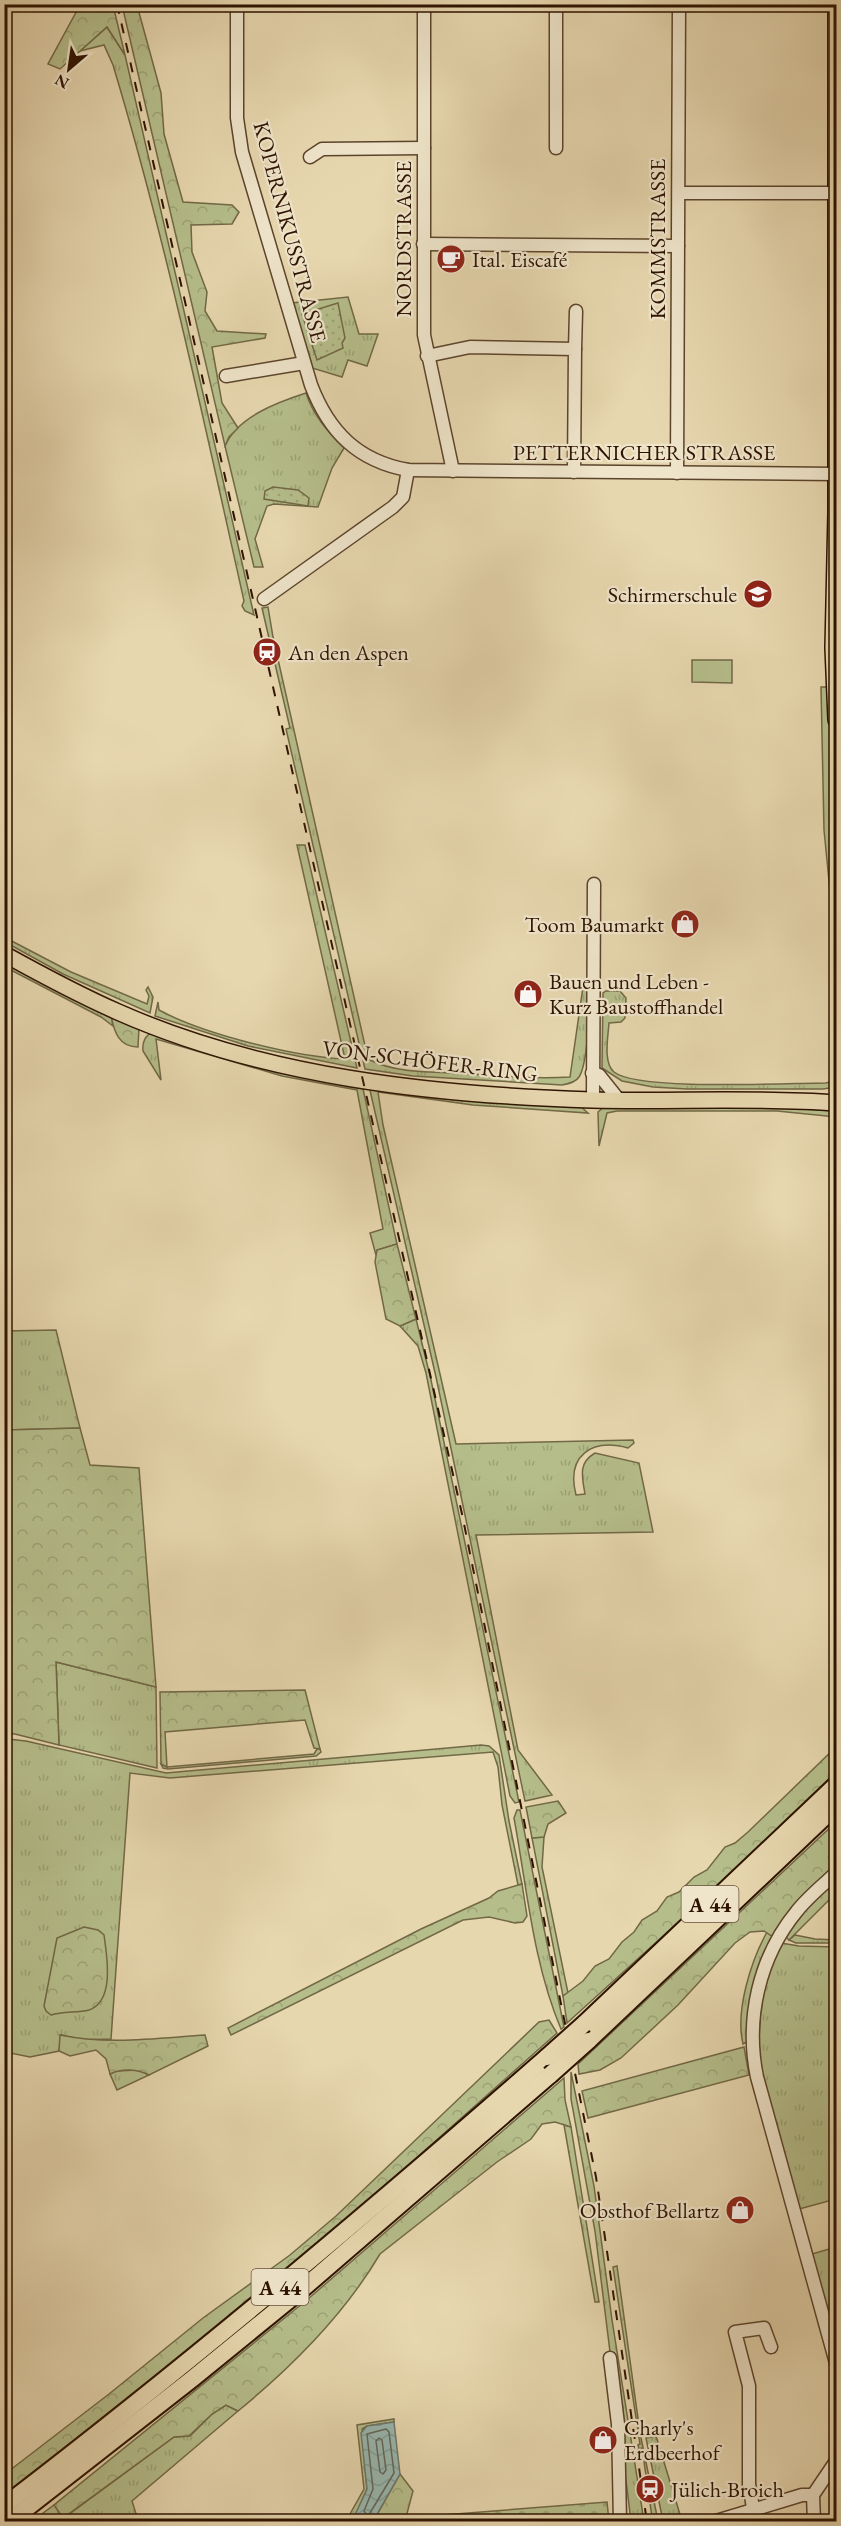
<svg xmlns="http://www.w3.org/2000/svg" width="841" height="2526" viewBox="0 0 841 2526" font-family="'EB Garamond',serif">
  <defs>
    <pattern id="grass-tufts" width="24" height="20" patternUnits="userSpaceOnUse" patternTransform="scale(1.5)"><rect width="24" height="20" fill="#b5be8b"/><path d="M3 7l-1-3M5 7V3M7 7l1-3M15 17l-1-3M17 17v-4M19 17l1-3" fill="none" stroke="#9ca276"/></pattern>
    <pattern id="forest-crowns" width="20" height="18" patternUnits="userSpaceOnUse" patternTransform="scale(1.5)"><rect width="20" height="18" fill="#b5be8b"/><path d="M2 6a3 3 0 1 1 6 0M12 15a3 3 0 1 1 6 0" fill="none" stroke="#9ca276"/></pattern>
    <pattern id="cemetery-stones" width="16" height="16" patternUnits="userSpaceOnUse" patternTransform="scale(1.5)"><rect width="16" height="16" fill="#b5be8b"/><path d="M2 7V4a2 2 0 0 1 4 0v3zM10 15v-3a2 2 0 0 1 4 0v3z" fill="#9ca276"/></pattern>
    <pattern id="park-dots" width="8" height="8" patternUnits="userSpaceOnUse" patternTransform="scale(1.5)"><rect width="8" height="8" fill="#b5be8b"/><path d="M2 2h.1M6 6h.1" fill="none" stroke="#9ca276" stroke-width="1.8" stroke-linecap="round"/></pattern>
    <pattern id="water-waves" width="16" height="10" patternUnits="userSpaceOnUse" patternTransform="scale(1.5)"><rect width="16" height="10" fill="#98b8b1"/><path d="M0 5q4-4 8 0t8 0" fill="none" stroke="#839d96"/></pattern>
  </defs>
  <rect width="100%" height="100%" fill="#e7d7af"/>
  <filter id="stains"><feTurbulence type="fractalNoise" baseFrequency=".00333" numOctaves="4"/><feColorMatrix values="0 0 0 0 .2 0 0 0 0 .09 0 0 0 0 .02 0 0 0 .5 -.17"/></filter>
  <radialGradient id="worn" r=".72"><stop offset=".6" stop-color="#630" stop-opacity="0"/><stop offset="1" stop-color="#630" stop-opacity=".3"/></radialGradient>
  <!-- grass -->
  <g fill="url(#grass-tufts)" stroke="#726846" stroke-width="1.5">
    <path d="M107,27L125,55L254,615L245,611L242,606L244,601C204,422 166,241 113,65L104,45L80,51Z"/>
    <polygon points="348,297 359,334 378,334 367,366 348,360 342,377 312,368 292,303"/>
    <path d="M306,393C313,415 328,432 344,448L332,468L318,507L274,504L267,506L255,539L263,567H254L225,446C237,417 278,402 306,393Z"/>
    <path d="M268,607L273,637L368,1059C394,1073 430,1072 459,1073C496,1076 533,1079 570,1077L583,987L591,981C589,1001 589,1062 579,1077C576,1082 568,1084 562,1085L413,1076L365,1069L286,729L290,728L262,608Z"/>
    <polygon points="821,687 828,687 830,708 836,846 836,952 824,830"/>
    <path d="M297,845H305L357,1068L248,1046L155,1016L158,1002L159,1010C203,1034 295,1057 345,1059Z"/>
    <polygon points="4,937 71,972 147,1004 149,996 146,990 148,987 153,997 150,1013 63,974 5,942"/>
    <polygon points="4,961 111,1015 113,1026 101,1017 5,967"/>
    <path d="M606,991H620L626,998L625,1018L621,1022L609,1023C608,1037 603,1063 614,1072C637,1091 789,1083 826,1083L836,1080V1087L823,1089H687L653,1087L622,1081L602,1068L603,993Z"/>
    <path d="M153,1032L362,1084L397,1244L377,1250L376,1255L370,1233L383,1229L357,1090L282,1076L156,1039L161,1080L143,1051C142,1043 145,1035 153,1032Z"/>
    <path d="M369,1086L579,1105L588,1113L473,1105L378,1092L383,1125L456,1444L633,1440L634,1443L628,1448C591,1438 566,1456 576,1495L585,1494C582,1476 578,1463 595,1453L639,1463L653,1532L476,1535L518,1750L552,1795L525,1801L436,1377Z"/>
    <polygon points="740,1105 836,1111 836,1117 777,1111 617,1111 607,1113 599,1146 598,1112 605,1106"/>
    <polygon points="416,1319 431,1380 519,1802 515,1803 510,1796 426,1373 418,1346 400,1326"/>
    <polygon points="56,1330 80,1428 5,1430 4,1331"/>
    <polygon points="56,1662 156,1687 157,1768 59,1745"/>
    <polygon points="8,1739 26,1741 166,1773 481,1745 489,1746 499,1755 509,1821 522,1884 518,1885 502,1805 498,1767 493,1752 170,1778 130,1773 111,2039 83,2040 61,2035 59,2051 30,2057 5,2052 5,1740"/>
    <polygon points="317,1749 320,1749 321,1752 316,1756 168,1769 163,1768 161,1764 167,1767 314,1754"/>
    <path d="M517,1810H520L564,2027L561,2029C533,1963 527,1888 514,1818Z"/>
    <polygon points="544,1837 542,1867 568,1993 563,1996 532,1838"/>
    <path d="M767,1932L773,1937C757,1969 745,2004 748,2041L743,2044C735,2011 751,1961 767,1932Z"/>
    <polygon points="795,1935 815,1939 836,1940 836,1943 796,1943 789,1940"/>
    <path d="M781,1943L799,1946L836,1947V2199L799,2209C791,2179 783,2150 775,2120C766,2091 755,2058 758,2026C761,1996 769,1970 781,1943Z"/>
    <polygon points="140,2070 149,2075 117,2090 110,2074 115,2071"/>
    <polygon points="571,2072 594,2186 612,2320 644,2521 631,2521 595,2231 571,2099"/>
    <polygon points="564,2125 571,2127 599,2302 595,2302"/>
    <polygon points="836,2247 836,2344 812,2254"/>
    <polygon points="617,2266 640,2433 658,2521 656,2517 652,2517 642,2448 639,2449 638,2445 640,2444 613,2267"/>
    <polygon points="226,2405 238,2411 132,2501 138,2520 31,2522 54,2505 64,2518 174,2437 190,2436 212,2414"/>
    <polygon points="394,2419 394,2422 367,2426 362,2429 367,2489 355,2517 350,2514 364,2489 357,2425"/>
    <polygon points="656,2436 682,2521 663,2521 646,2438"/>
  </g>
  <!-- forest -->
  <g fill="url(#forest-crowns)" stroke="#726846" stroke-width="1.5">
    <polygon points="80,5 113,5 125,55 107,27 60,69 48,64"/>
    <polygon points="122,5 137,5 161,93 164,134 183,202 232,205 239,212 232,224 191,225 192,252 207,292 205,311 217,331 266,334 265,338 212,347 222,403 238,428 229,437 225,446"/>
    <path d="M111,1015L139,1027L138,1047C119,1047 114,1032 111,1015Z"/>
    <polygon points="397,1244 416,1319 400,1326 386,1319 375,1262 377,1250"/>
    <polygon points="80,1428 90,1465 139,1468 156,1687 56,1662 59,1745 15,1734 5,1734 5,1430"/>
    <polygon points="305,1690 320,1749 314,1748 305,1720 165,1732 167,1767 161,1764 160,1692"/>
    <polygon points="836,1747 836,1772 716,1888 567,2023 563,1996 583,1981 595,1966 609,1959 622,1942 634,1932 642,1920 657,1911 667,1897 679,1892 694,1877 707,1870 725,1847 735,1843 748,1832"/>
    <polygon points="558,1801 566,1813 548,1824 544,1837 532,1838 526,1807"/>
    <polygon points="836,1822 836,1866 801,1900 773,1937 764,1931 750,1932 735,1943 678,2005 621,2058 600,2070 579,2074 578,2064"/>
    <polygon points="836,1880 836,1893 789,1940 785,1936 804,1911"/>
    <polygon points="522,1884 527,1916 523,1922 515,1923 489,1917 463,1920 231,2035 228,2028 421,1929 489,1898 498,1891"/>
    <path d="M84,1927L98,1930L104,1935C107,1956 115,2001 89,2010C77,2013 63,2011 51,2015L46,2011L44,2006L57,1938Z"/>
    <polygon points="549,2020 557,2033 349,2218 238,2310 5,2495 5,2474 109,2394 203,2318 290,2255 336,2216 539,2022"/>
    <path d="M60,2035C108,2045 158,2038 205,2035L208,2046L149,2075C138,2069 122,2068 110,2074L106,2059L96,2050L70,2056L59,2051Z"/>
    <polygon points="744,2047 749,2075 588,2118 582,2091"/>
    <path d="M564,2078L565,2100L571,2127L555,2122L542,2124L531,2139L497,2162L380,2254C344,2315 293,2366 238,2411L226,2405L212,2414L189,2436L174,2437L63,2518L54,2505L308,2299Z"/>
    <polygon points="400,2474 413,2491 405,2521 373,2522"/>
  </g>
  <!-- cemetery -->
  <polygon fill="url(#cemetery-stones)" stroke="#726846" stroke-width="1.5" points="607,2502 609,2521 405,2522 405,2518"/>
  <!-- park -->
  <g fill="url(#park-dots)" stroke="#726846" stroke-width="1.5">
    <polygon points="338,303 345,338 342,343 343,348 317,360 302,314"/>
    <polygon points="273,487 298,490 309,498 308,506 264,499 265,491"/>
  </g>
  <!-- garden -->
  <polygon fill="#b5be8b" stroke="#726846" stroke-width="1.5" points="692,660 732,660 732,683 692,682"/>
  <!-- water -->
  <polygon fill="url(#water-waves)" stroke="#6e766a" stroke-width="1.5" points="394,2422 400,2474 373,2521 367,2521 355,2515 367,2489 361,2433 367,2426"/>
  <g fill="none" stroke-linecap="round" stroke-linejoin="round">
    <!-- shore -->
    <g stroke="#636658" stroke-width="1.5">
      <polygon points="386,2429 389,2432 394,2473 370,2513 367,2515 364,2511 373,2489 367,2434"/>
      <polygon points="379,2438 382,2440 386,2470 383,2474 380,2472 376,2441"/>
    </g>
    <!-- minor casing -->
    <g stroke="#5c442c" stroke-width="15">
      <g id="minor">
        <path d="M237,4V118L242,152L311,385C329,432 358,461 408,470L836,474"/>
        <polyline points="424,4 424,335 453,471"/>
        <polyline points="556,148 556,4"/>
        <polyline points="310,157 322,149 424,148"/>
        <polyline points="679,193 835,193"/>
        <polyline points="423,244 678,246"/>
        <polyline points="575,349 576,311"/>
        <polyline points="427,356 470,347 575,349 574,472"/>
        <polyline points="226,376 304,363"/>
        <polyline points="677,473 679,4"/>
        <polyline points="264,599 393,507 403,497 408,470"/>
        <polyline points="592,1073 599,1075 619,1100"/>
        <polyline points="593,1100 594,884"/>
        <path d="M836,1873C823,1885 808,1897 797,1911C759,1957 745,2019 757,2077L836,2363"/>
        <polyline points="610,2358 618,2424 620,2522"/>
        <polyline points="753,2508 749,2484 749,2386 735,2332 764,2328 771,2347"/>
        <polyline points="713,2522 802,2495 813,2495"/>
        <polyline points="814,2522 813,2495 836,2461"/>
      </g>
    </g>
    <!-- major casing -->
    <g stroke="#2e1300" stroke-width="18">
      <g id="major">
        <polyline points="836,4 836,512 833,648 836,720"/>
        <path d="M4,954C42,975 79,995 118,1012C265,1077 432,1095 592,1100C673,1102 755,1097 836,1103"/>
      </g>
    </g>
    <!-- highway casing -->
    <g stroke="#2e1300" stroke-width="20">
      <g id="highway">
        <polyline points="584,2024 836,1785"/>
        <polyline points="588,2041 836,1806"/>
        <path d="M4,2506C191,2363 370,2212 547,2057"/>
        <polyline points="9,2522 192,2379 300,2291 550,2075"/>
      </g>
    </g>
    <!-- minor -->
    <use href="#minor" stroke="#efe5cb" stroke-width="12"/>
    <!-- major -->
    <use href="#major" stroke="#e7d7af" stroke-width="15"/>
    <!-- highway -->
    <use href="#highway" stroke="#e7d7af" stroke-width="16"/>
    <!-- rail -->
    <polyline stroke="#2e1300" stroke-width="2" stroke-dasharray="10 10" stroke-linecap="butt" points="117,4 462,1514 596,2177 647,2522"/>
    <!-- highway-bridge casing -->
    <g stroke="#2e1300" stroke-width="20" stroke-linecap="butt">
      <g id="highway-bridge">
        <polyline points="547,2057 584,2024"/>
        <polyline points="550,2075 588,2041"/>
      </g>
    </g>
    <!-- highway-bridge -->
    <use href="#highway-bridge" stroke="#e7d7af" stroke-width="16"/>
  </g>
  <!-- icons -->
  <defs>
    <g id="cafe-disc" transform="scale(1.5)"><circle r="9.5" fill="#8f2418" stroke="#efe5cb"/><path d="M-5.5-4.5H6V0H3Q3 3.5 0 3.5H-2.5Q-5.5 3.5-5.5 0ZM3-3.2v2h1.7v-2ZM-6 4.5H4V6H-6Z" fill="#fff"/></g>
    <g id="school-disc" transform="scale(1.5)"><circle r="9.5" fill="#8f2418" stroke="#efe5cb"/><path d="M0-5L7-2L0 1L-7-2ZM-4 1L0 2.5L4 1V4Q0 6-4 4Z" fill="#fff"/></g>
    <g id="station-disc" transform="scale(1.5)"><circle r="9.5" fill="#8f2418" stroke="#efe5cb"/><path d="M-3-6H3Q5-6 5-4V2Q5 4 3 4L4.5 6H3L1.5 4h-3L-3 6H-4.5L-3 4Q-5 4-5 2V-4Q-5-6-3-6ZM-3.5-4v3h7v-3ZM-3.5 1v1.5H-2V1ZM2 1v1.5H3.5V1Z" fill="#fff"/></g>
    <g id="shop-disc" transform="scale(1.5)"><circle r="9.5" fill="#8f2418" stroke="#efe5cb"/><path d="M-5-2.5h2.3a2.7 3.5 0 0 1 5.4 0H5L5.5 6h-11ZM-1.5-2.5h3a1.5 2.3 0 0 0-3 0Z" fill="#fff"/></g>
  </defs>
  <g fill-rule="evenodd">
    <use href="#cafe-disc" x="451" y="259"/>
    <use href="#school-disc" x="758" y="594"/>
    <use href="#station-disc" x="267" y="652"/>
    <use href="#shop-disc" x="685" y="924"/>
    <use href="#shop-disc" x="528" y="994"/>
    <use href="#shop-disc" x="740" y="2210"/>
    <use href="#shop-disc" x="603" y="2440"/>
    <use href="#station-disc" x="650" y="2489"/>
  </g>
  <g text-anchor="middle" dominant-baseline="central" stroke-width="4.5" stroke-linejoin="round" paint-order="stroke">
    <!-- shield labels -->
    <g fill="#efe5cb" stroke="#68523d" stroke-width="1.5">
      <rect x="681.5" y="1886" width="57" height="36" rx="4.5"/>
      <rect x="251.5" y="2269" width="57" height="36" rx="4.5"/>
    </g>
    <g font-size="21" font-weight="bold" fill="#2e1300">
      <text x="710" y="1904">A 44</text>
      <text x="280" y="2287">A 44</text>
    </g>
    <!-- street labels -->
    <g font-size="22" fill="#2e1300" stroke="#efe5cb">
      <text transform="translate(290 232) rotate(75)">KOPERNIKUSSTRASSE</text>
      <text transform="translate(403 239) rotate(-90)">NORDSTRASSE</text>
      <text transform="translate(657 239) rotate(-90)">KOMMSTRASSE</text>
      <text x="644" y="452">PETTERNICHER STRASSE</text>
      <text transform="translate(430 1061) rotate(7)">VON-SCHÖFER-RING</text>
    </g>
    <!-- poi labels -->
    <g font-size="22" fill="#2e1300" stroke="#efe5cb" text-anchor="start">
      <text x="472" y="259">Ital. Eiscafé</text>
      <text x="737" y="594" text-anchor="end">Schirmerschule</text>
      <text x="288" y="652">An den Aspen</text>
      <text x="664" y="924" text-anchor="end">Toom Baumarkt</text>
      <text x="549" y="981">Bauen und Leben -<tspan x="549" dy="25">Kurz Baustoffhandel</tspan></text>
      <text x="719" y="2210" text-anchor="end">Obsthof Bellartz</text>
      <text x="624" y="2427">Charly's<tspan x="624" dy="25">Erdbeerhof</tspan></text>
      <text x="671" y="2489">Jülich-Broich</text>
    </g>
  </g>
  <!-- margin -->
  <rect width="841" height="2526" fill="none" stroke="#e7d7af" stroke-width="24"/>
  <rect x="6" y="6" width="829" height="2514" fill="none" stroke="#2e1300" stroke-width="3"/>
  <rect x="12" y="12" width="817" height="2502" fill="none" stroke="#2e1300" stroke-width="1.5"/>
  <!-- north arrow -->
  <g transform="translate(69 69) rotate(209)" stroke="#efe5cb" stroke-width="4.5" paint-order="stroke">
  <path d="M0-4.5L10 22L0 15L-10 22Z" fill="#2e1300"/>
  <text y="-9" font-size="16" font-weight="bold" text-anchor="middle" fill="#2e1300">N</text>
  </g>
  <rect width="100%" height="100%" filter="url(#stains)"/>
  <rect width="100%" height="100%" fill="url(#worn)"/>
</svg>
